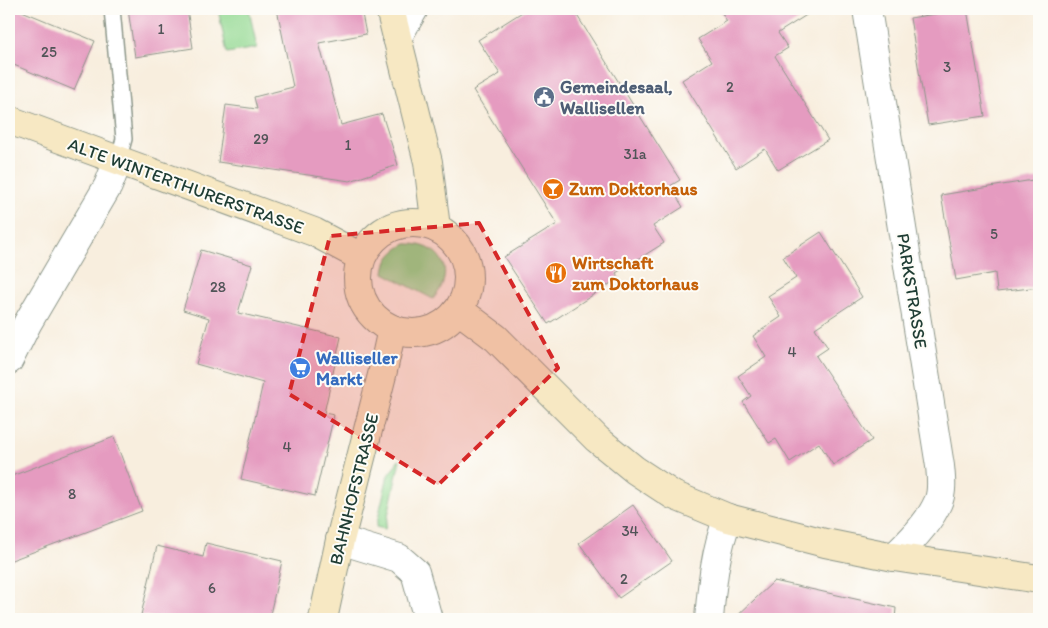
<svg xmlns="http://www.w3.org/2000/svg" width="1048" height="628" viewBox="0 0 1048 628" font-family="Itim,sans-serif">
  <rect width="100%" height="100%" fill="#fdfcf7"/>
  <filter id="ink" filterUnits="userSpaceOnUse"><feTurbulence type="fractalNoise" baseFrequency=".02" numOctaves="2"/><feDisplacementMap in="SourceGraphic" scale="10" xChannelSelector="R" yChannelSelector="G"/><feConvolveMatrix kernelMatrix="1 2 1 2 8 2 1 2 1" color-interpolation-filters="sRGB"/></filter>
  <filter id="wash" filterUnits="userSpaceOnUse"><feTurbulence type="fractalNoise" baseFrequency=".0096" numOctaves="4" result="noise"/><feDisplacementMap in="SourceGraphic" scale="20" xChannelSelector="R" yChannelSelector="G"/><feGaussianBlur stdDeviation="1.12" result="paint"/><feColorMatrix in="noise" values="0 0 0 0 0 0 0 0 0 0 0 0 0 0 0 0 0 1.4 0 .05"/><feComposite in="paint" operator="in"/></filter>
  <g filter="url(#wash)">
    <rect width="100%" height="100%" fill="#f8eede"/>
    <!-- green -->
    <g fill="#93d992" stroke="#598b63">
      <polygon points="218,9 249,9 257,48 227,53"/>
      <path d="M406,244C442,243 457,272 433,299L384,273C385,258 394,250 406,244Z"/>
      <polygon points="400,460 385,529 376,527 388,475 396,465 397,461"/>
    </g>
    <g id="blocks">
      <!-- building -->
      <g fill="#e59bc0">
        <polygon points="9,9 17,9 95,41 74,90 9,63"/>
        <polygon points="128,9 187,9 193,48 135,57"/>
        <polygon points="277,9 361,9 366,34 319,43 341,125 382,114 398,165 350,181 218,162 226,105 257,109 254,97 293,87"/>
        <polygon points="527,9 573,9 680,180 670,186 683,207 653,226 664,243 616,273 619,278 548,324 504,257 557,224 473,90 500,74 478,40"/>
        <polygon points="719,9 816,9 778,33 788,48 775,56 828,140 778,170 765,149 736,168 682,80 712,61 698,39 727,21"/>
        <polygon points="967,9 985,116 928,125 910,18"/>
        <polygon points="1039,179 1039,287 997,292 995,273 956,280 941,195"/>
        <polygon points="821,232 862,297 815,328 828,348 816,356 872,440 833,465 819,443 790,462 776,439 769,443 743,402 751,396 738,376 766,357 753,336 781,317 768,296 796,278 783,257"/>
        <polygon points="201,250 252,265 238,313 341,337 324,413 334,415 315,496 241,479 263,383 196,364 209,318 183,310"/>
        <polygon points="114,437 142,511 9,561 9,477"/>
        <polygon points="633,505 672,561 619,598 579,543"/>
        <polygon points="206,543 282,561 269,619 160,619 141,615 157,546 203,557"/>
        <polygon points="774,581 896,608 895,619 734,619"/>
      </g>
    </g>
  </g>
  <g filter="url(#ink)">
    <use href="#blocks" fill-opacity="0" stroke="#8c9689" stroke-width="1"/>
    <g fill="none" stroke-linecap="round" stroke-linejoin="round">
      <!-- lane casing -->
      <g stroke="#8c9689" stroke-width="18">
        <polyline id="lane" points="112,9 124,139 118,161"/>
      </g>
      <!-- street casing -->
      <g stroke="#8c9689" stroke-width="30">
        <g id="street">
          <path d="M867,9L940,466C941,477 943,491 938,502C930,521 909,543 894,557"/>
          <polyline points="397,38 414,9"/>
          <polyline points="9,360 27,324 108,186 118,161"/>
          <polyline points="340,540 399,558 415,572 428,619"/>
          <path d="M709,619C712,584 715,551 728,518"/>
        </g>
      </g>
      <!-- secondary casing -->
      <g stroke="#8c9689" stroke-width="30">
        <g id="secondary">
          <polyline points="390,9 428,162 436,228"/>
          <polyline points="9,120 314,232 361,257"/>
          <circle cx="413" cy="278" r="55"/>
          <polyline points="459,310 496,338 597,439 635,470 673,495 728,518 825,543 894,557 1039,579"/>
          <polyline points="323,619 340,540 382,375 392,329"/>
        </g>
      </g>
      <!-- lane -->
      <use href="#lane" stroke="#fff" stroke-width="15"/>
      <!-- street -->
      <use href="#street" stroke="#fff" stroke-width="28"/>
      <!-- secondary -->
      <use href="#secondary" stroke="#f7e8c3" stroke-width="28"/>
    </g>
  </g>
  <!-- marked area -->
  <path fill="#d62828" fill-opacity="0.2" stroke="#d62828" stroke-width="4" stroke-dasharray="10 6" stroke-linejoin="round" d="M479,223L558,368L438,485L289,394L330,236Z"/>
  <!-- icons -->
  <defs>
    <g id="civic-disc" transform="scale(1.125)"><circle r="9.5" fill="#5c6f8a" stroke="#fdfcf7"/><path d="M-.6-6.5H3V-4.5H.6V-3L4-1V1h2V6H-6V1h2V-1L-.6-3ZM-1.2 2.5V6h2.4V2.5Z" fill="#fff"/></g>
    <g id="bar-disc" transform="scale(1.125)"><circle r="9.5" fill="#e8710a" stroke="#fdfcf7"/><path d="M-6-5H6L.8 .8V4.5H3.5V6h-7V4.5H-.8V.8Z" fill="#fff"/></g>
    <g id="restaurant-disc" transform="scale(1.125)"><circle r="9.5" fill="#e8710a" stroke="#fdfcf7"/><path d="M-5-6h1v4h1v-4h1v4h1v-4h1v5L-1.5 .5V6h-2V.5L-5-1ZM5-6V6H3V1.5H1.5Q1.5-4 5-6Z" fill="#fff"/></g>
    <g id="supermarket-disc" transform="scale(1.125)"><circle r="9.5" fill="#3f7fe0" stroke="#fdfcf7"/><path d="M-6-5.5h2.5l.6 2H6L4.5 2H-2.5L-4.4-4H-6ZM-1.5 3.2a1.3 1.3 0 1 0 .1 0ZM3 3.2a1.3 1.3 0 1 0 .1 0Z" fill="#fff"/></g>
  </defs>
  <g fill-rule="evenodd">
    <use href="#civic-disc" x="544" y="97"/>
    <use href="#bar-disc" x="553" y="189"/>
    <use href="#restaurant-disc" x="556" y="273"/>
    <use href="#supermarket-disc" x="300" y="368"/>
  </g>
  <g text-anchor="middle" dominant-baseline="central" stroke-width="4" stroke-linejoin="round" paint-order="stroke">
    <!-- number labels -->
    <g font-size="15" fill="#505457">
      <text x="161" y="29">1</text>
      <text x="49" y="52">25</text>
      <text x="947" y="67">3</text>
      <text x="730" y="87">2</text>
      <text x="261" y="139">29</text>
      <text x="348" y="145">1</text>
      <text x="635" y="154">31a</text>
      <text x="994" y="234">5</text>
      <text x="218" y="287">28</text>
      <text x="792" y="352">4</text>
      <text x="287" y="447">4</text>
      <text x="72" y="494">8</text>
      <text x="630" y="531">34</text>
      <text x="624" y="579">2</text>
      <text x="212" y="588">6</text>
    </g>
    <!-- service labels -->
    <g font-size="18" font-weight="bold" fill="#4e5e75" stroke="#fdfcf7" text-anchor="start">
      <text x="560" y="87">Gemeindesaal,<tspan x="560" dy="21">Wallisellen</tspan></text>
    </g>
    <!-- street labels -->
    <g font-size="18" fill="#1f3d34" stroke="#fdfcf7">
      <text transform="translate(186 186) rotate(20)">ALTE WINTERTHURERSTRASSE</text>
      <text transform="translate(912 291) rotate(81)">PARKSTRASSE</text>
      <text transform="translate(354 489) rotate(-76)">BAHNHOFSTRASSE</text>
    </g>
    <!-- food labels -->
    <g font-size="18" font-weight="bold" fill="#c56008" stroke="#fdfcf7" text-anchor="start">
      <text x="569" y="189">Zum Doktorhaus</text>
      <text x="572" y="263">Wirtschaft<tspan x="572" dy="21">zum Doktorhaus</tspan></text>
    </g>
    <!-- shop labels -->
    <g font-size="18" font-weight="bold" fill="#366cbe" stroke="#fdfcf7" text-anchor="start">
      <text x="316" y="358">Walliseller<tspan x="316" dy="21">Markt</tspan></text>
    </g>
  </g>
  <!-- margin -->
  <rect width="1048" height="628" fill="none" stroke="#fdfcf7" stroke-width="30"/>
</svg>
